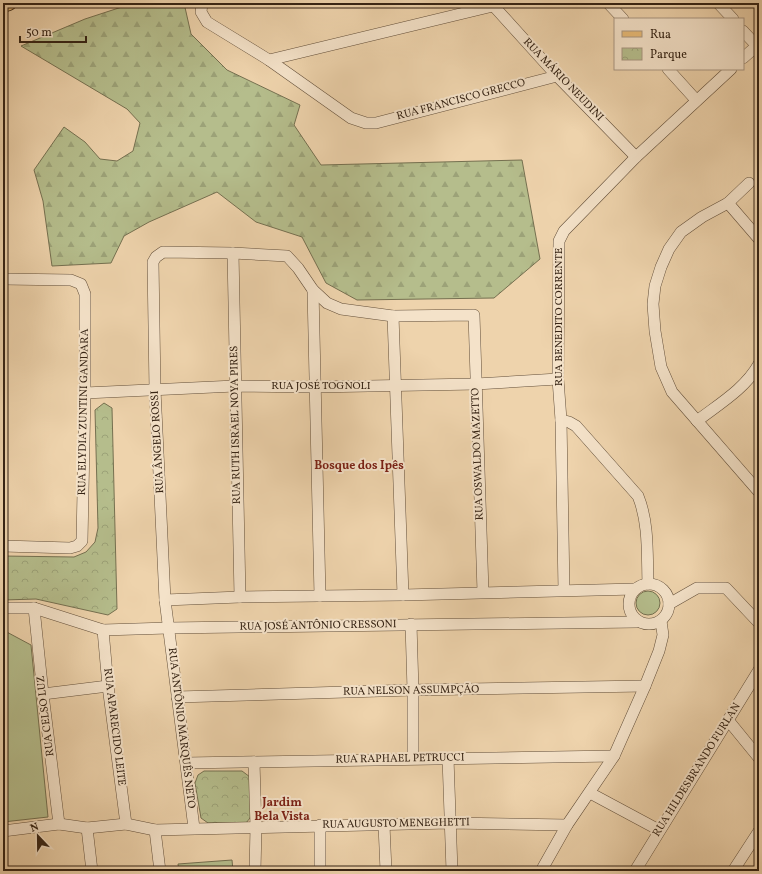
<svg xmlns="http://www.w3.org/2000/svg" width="762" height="874" viewBox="0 0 762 874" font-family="Vollkorn,serif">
  <defs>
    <pattern id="forest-firs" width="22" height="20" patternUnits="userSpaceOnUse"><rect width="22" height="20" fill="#b5bd8c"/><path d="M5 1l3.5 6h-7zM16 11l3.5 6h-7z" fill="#9ca278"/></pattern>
    <pattern id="park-crowns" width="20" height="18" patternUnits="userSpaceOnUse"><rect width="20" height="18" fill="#b5bd8c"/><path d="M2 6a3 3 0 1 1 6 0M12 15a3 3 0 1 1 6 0" fill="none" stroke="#9ca278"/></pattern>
  </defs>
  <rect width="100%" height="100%" fill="#eed3ac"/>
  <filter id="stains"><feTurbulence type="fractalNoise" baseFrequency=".005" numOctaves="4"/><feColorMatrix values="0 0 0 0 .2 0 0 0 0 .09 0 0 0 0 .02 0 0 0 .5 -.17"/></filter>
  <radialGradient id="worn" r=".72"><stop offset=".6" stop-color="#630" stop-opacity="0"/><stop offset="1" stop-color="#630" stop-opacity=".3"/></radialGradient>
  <!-- grass -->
  <g fill="#b5bd8c" stroke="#757050">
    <circle cx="648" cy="603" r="12"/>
    <polygon points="3,630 31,645 48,817 3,822"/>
    <polygon points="232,860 233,871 179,871 178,864"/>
  </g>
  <!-- forest -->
  <polygon fill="url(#forest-firs)" stroke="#757050" points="134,3 184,3 191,34 227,70 300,105 294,125 321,165 522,160 540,259 494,298 357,300 326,283 302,237 256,222 217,192 149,222 124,236 111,263 52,266 43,201 34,170 64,127 85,142 100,159 117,161 133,151 140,123 127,109 21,46 85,19"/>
  <!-- park -->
  <g fill="url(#park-crowns)" stroke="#757050">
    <polygon points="104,403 112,408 117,609 108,615 36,599 3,600 3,556 74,557 86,552 95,542 98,528 95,410"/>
    <polygon points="204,771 242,771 250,777 251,814 250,818 246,823 208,823 201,818 195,783 198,775"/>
  </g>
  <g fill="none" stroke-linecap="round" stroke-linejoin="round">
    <!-- minor casing -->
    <g stroke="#634f3a" stroke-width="12">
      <g id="minor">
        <polyline points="202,3 201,12 207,22 269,60 351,118 366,123 376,123 557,76"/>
        <polyline points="491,3 557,76 636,157"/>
        <polyline points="608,3 623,19"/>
        <polyline points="718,3 733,19"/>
        <polyline points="743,31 757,46"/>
        <polyline points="743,58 759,44"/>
        <polyline points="269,60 493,6"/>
        <polyline points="668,69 696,100"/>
        <polyline points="749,183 728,203 702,217 681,232 669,249 661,267 655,286 653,304 655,331 661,367 672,392 759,492"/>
        <polyline points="728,203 759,239"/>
        <polyline points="233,253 240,597"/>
        <polyline points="3,279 71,280 81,284 85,294 85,393 82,541 77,546 70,548 3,546"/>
        <polyline points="313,290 320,596"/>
        <polyline points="393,316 403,595"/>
        <polyline points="85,393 235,386 315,387 476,384 558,379"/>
        <path d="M561,420L569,422L576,426L638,496C649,523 647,554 648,584"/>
        <path d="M697,421C719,404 745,389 759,364"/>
        <circle cx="649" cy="604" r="20"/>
        <polyline points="564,590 561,420 558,379 559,241 564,231 636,157 731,69"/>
        <polyline points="165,600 240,597 403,595 635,589"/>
        <polyline points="669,604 697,588 726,588 759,623"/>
        <polyline points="3,608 34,608 103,630 168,628 637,622"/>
        <polyline points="34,608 43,694 59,824"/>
        <polyline points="411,624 413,690 413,758"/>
        <polyline points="103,630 108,686 126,824"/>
        <polyline points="43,694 108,686"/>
        <polyline points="177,697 413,690 645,686"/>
        <polyline points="728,720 759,758"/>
        <polyline points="448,758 452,871"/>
        <polyline points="254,762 256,827 255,871"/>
        <polyline points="186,763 614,756"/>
        <polyline points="590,793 659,830"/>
        <polyline points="320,825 320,871"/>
        <polyline points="384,825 386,871"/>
        <polyline points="87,828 92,871"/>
        <polyline points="194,828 165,600 155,390 153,262 156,257 163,252 233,253 287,256 298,268 313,290 327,303 341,309 393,316 474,315 483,592"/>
        <polyline points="155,830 160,871"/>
        <polyline points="3,831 59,824 87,828 126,824 155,830 449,823 567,825"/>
        <polyline points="541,871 567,825 614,756 645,686 659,651 663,635 661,621"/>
        <polyline points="635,871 759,670"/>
        <polyline points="733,871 759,831"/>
      </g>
    </g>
    <!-- major casing -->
    <g stroke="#352314" stroke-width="16">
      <polyline id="major" points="3,5 9,3"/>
    </g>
    <!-- minor -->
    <use href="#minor" stroke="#f4e2c9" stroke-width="11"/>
    <!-- major -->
    <use href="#major" stroke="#e7ba76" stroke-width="14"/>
  </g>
  <g text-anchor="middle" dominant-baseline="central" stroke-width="4" stroke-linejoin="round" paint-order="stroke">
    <!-- street labels -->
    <g font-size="11" fill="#352314" stroke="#f4e2c9">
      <text transform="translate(563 80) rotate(46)">RUA MÁRIO NEUDINI</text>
      <text transform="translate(461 100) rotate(-15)">RUA FRANCISCO GRECCO</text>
      <text transform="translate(559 317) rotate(-90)">RUA BENEDITO CORRENTE</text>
      <text x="321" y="386">RUA JOSÉ TOGNOLI</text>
      <text transform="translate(84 412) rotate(-89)">RUA ELYDIA ZUNTINI GANDARA</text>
      <text transform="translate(236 425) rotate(-91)">RUA RUTH ISRAEL NOYA PIRES</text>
      <text transform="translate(158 442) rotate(-93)">RUA ÂNGELO ROSSI</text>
      <text transform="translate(478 454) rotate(-92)">RUA OSWALDO MAZETTO</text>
      <text transform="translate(318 626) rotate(-1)">RUA JOSÉ ANTÔNIO CRESSONI</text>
      <text transform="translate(411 691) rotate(-1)">RUA NELSON ASSUMPÇÃO</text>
      <text transform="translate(46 716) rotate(-97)">RUA CELSO LUZ</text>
      <text transform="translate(114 727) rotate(83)">RUA APARECIDO LEITE</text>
      <text transform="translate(181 728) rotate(83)">RUA ANTÔNIO MARQUÊS NETO</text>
      <text transform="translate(400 759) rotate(-1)">RUA RAPHAEL PETRUCCI</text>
      <text transform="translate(697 770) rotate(-58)">RUA HILDESBRANDO FURLAN</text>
      <text transform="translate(396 824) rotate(-1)">RUA AUGUSTO MENEGHETTI</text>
    </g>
    <!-- neighbourhood labels -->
    <g font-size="12" font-weight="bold" fill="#7a1f14" stroke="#f4e2c9">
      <text x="359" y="466">Bosque dos Ipês</text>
      <text x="282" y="803">Jardim<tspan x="282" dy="14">Bela Vista</tspan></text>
    </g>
  </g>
  <!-- margin -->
  <rect width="762" height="874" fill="none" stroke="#eed3ac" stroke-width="16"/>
  <rect x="4" y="4" width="754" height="866" fill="none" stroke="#352314" stroke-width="2"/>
  <rect x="8" y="8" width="746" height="858" fill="none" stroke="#352314"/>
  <!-- legend -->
  <rect x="614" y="18" width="130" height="52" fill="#f4e2c9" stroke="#a89681"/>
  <rect x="622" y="31" width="20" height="6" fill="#e7ba76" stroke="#a89681"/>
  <text x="650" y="38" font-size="12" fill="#352314">Rua</text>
  <rect x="622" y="48" width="20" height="12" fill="url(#park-crowns)" stroke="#a89681"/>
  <text x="650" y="58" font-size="12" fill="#352314">Parque</text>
  <!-- north arrow -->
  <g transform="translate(38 836) rotate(338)" stroke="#f4e2c9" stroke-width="3" paint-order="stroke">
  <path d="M0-3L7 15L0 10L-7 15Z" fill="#352314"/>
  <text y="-6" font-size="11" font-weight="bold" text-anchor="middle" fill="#352314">N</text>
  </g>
  <!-- scale -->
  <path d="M20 36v6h66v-6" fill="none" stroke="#352314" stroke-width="2"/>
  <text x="26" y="36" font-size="12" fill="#352314" stroke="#f4e2c9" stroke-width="3" paint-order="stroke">50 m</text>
  <rect width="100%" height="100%" filter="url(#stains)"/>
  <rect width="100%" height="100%" fill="url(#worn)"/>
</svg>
